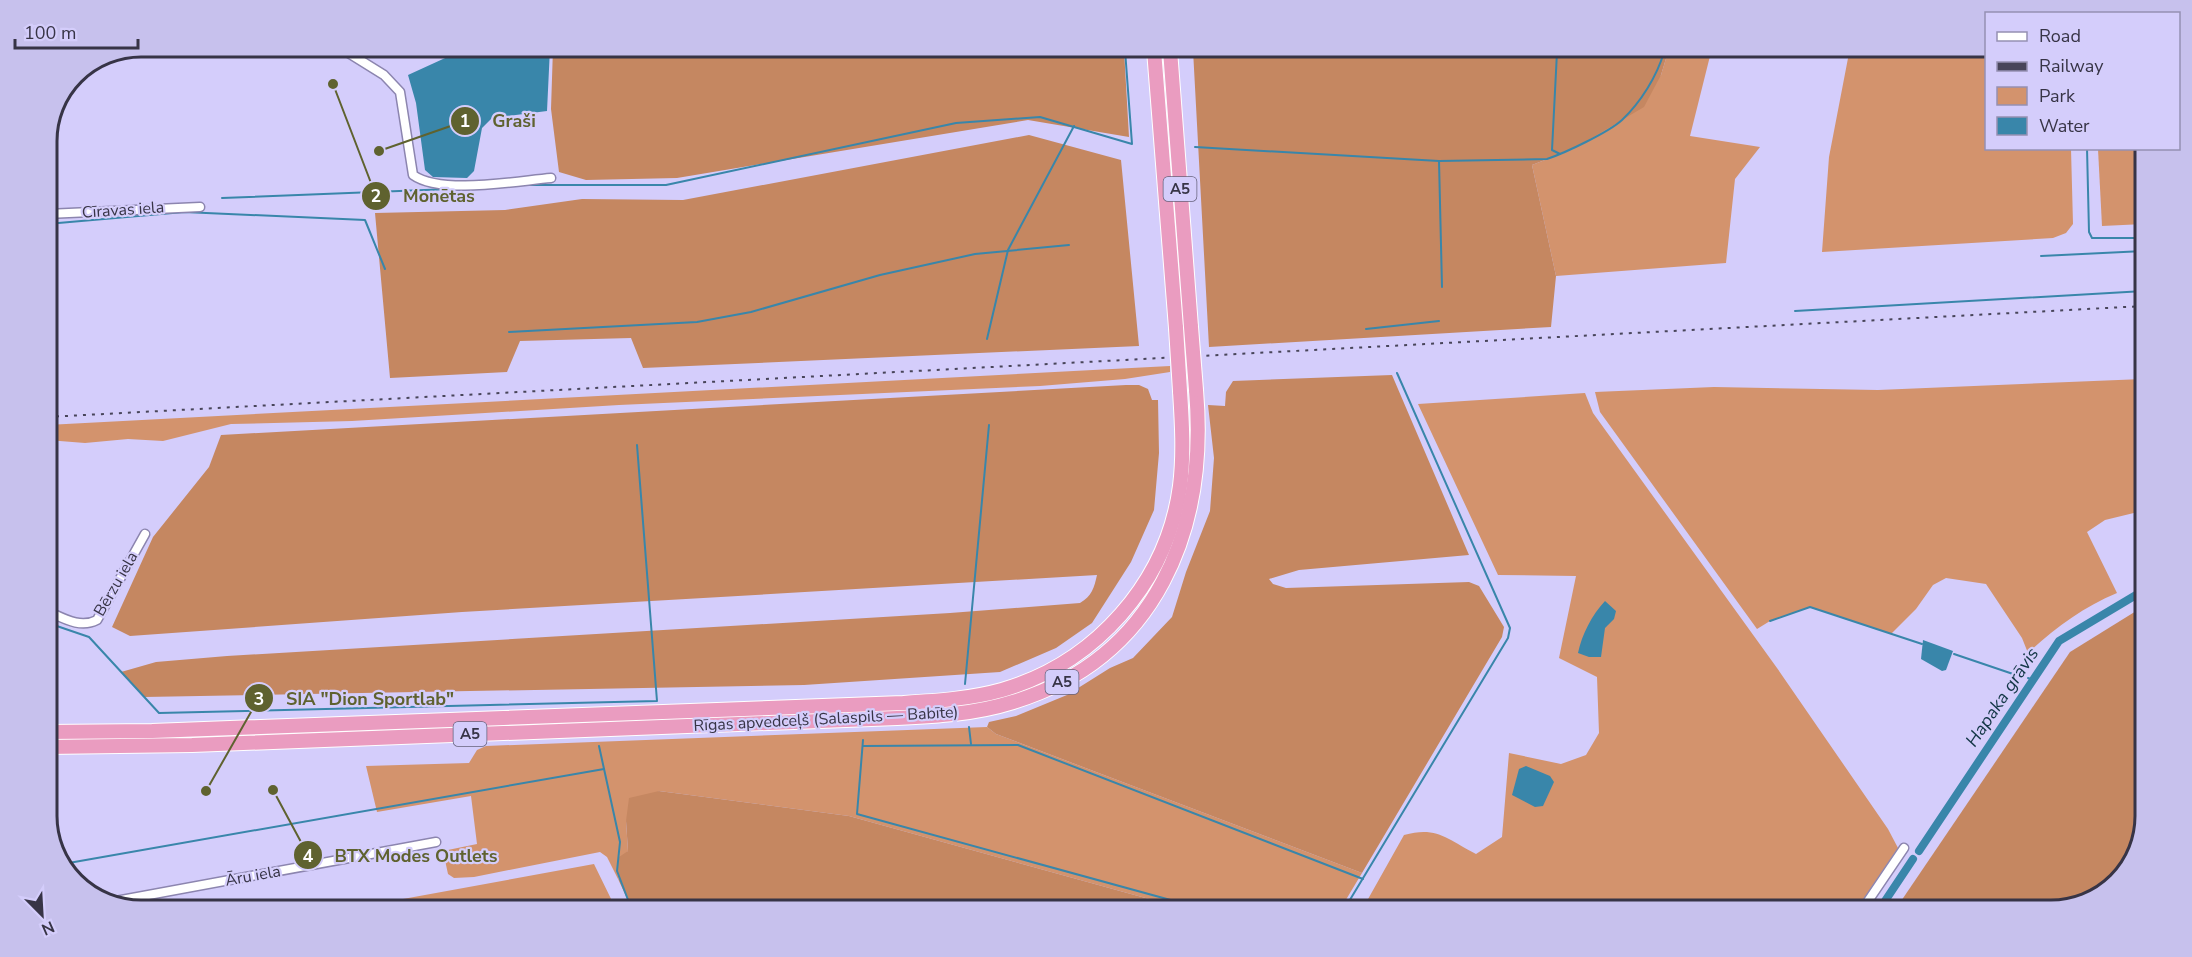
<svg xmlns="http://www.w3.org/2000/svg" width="2192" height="957" viewBox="0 0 2192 957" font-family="'Nunito Sans',sans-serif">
  <rect width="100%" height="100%" fill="#d4cdfb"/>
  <!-- green -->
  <g fill="#d3936d">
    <polygon points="1668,52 1711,52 1690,136 1760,147 1735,179 1726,263 1556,276 1532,165 1573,149 1661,75"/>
    <polygon points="1849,53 1986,53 1986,148 2071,149 2073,224 2066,233 2053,238 1822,252 1829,157"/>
    <polygon points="2098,149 2145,149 2144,224 2102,226"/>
    <polygon points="47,295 54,352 47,353"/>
    <polygon points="1170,366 1170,372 1125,379 1040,386 619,405 352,421 231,424 163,441 128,439 85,443 47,440 47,425"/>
    <path d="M2143,379L2142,511L2105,520L2087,532L2117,593C2083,607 2055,628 2028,653L2022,638L1986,584L1946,578L1933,585L1916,609L1891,634L1810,607L1770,621L1757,629L1600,412L1595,392L1714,387L1878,390Z"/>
    <path d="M1585,393L1593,413L1777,668L1888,829L1898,848L1856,910L1363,908L1404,835C1437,826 1447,839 1476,854L1502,837L1509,753L1561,764L1586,755L1599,733L1597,677L1559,658L1576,576L1498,575L1418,404Z"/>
    <polygon points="987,727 996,734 1362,873 1341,908 1178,907 849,816 659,791 626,821 628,851 617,871 619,881 607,857 600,852 474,877 454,878 448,874 443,851 477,844 471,796 377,812 366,766 469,763 477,750 486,746"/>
    <polygon points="594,864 614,905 372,904 392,901"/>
  </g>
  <!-- forest -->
  <g fill="#c58761">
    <polygon points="553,48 1124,50 1129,137 1028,120 677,178 586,180 559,172 551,109"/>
    <polygon points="1193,50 1668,52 1661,75 1644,107 1573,149 1532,165 1556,276 1551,327 1209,347"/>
    <polygon points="1029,135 1121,160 1139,346 643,368 631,338 520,341 507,372 390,378 375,213 505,210 582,199 683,200"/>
    <polygon points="1392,375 1469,555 1299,570 1269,579 1273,584 1286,588 1469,582 1479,586 1504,627 1502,637 1362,873 996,734 987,727 989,722 1016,716 1067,695 1110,668 1133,658 1172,617 1186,572 1210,511 1214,458 1208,405 1225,406 1226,392 1233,381"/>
    <path d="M1126,385H1139L1148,389L1152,400H1158L1159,453L1154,510L1131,562L1092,623L1056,648L1000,672L804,685L144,697L121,672L156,662L227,656L950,613L1080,603C1092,596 1094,588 1097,575L462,612L130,636L112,627L153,537L209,467L221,435Z"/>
    <polygon points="2141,608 2138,852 2104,894 2051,910 1895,910 2070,652"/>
    <polygon points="659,791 849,816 1178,907 630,905 619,881 617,871 619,857 628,851 626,821 629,798"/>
  </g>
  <!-- water -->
  <g fill="#3986aa">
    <polygon points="467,48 550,48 547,111 492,118 482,128 474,171 467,178 433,177 425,170 416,103 408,75"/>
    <path d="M1605,601L1616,611L1614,619L1605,628L1601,657H1589L1578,653C1582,634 1592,615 1605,601Z"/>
    <polygon points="1923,640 1953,651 1946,670 1942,671 1921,659"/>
    <polygon points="1526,766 1550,776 1554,782 1543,806 1535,807 1512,795 1519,769"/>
  </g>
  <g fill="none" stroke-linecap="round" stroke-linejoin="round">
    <!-- stream -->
    <g stroke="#3986aa" stroke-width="2">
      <polyline points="1557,52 1552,150 1560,154"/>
      <path d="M1195,147L1439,161L1547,159C1565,153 1609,132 1622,120C1641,102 1657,76 1664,52"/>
      <polyline points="2087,148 2089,232 2092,238 2144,238"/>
      <polyline points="1439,161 1442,287"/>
      <polyline points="529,185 666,185 956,123 1040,117 1132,144 1125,50"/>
      <polyline points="222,198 450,189"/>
      <polyline points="47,224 184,212 365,220 385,269"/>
      <polyline points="2041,256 2144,251"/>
      <polyline points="1795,311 2144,291"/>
      <polyline points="1366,329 1439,321"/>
      <polyline points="509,332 697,322 751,312 880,275 975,254 1069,245"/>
      <polyline points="987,339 1008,250 1074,126"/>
      <polyline points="1770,621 1810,607 1922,644"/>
      <polyline points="48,623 89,637 159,713 657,701 637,445"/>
      <polyline points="1954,654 2016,675"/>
      <polyline points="2028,678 2033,680"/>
      <polyline points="965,684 989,425"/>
      <polyline points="969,727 971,744"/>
      <polyline points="863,740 857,814 1196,907"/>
      <polyline points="599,746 620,842 617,871 630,905"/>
      <polyline points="863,746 1018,745 1363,879"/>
      <polyline points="63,864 604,769"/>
      <polyline points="1345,908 1508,638 1510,628 1397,373"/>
    </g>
    <!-- canal -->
    <g stroke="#3986aa" stroke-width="8">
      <polyline points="1919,851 2059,641 2141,592"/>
      <polyline points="1879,910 1913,859"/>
    </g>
    <!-- minor casing -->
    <g stroke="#8c85af" stroke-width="11">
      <g id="minor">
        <path d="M339,47L384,75L400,92L413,175C441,195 516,181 551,178"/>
        <polyline points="47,214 200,207"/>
        <path d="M47,611C63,618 80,629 97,620L145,534"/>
        <polyline points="105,903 436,842"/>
        <polyline points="1862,910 1904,848"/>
      </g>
    </g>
    <!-- trunk casing -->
    <g stroke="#fff" stroke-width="16">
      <g id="trunk">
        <polyline points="1154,50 1176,328"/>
        <polyline points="1170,50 1191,327"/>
        <path d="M47,732L152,731L903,703C936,701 970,699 1002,690C1095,663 1167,583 1180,486C1184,454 1182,422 1180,391"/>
        <path d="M47,747L192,745L897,718C936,716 975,714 1013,702C1157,658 1208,529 1196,390"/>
      </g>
    </g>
    <!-- minor -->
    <use href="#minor" stroke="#fff" stroke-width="8"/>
    <!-- trunk -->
    <use href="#trunk" stroke="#ea9cc0" stroke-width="14"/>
    <!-- rail -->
    <polyline stroke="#48455a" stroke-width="2" stroke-dasharray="3 6" stroke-linecap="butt" points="47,417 2144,306"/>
    <!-- trunk-bridge casing -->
    <g stroke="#fff" stroke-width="16" stroke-linecap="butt">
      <g id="trunk-bridge">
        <polyline points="1191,327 1196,390"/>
        <polyline points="1176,328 1180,391"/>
      </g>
    </g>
    <!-- trunk-bridge -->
    <use href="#trunk-bridge" stroke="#ea9cc0" stroke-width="14"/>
  </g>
  <g text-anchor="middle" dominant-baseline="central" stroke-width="4.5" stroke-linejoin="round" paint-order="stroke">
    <!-- shield labels -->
    <g fill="#d4cdfb" stroke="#66627c" stroke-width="1.5">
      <rect x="1163.5" y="177" width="33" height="24" rx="4.5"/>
      <rect x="1045.5" y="670" width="33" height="24" rx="4.5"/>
      <rect x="453.5" y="722" width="33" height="24" rx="4.5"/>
    </g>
    <g font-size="15" font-weight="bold" fill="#373446">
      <text x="1180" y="189">A5</text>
      <text x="1062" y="682">A5</text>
      <text x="470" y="734">A5</text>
    </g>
    <!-- street labels -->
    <g font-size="16" fill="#373446" stroke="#d4cdfb">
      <text transform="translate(123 210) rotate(-4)">Cīravas iela</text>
      <text transform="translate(116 584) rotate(-60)">Bērzu iela</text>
      <text transform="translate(826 719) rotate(-3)">Rīgas apvedceļš (Salaspils — Babīte)</text>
      <text transform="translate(253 876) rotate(-10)">Āru iela</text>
    </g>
    <!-- water labels -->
    <g font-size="18" font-style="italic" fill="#133646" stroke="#d4cdfb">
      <text transform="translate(2002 697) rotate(-56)">Hapaka grāvis</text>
    </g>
  </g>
  <!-- crop -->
  <path d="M0 0H2192V957H0ZM141 57H2051A84 84 0 0 1 2135 141V816A84 84 0 0 1 2051 900H141A84 84 0 0 1 57 816V141A84 84 0 0 1 141 57Z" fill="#c7c1ed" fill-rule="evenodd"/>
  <path fill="none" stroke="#373446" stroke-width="3" d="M141 57H2051A84 84 0 0 1 2135 141V816A84 84 0 0 1 2051 900H141A84 84 0 0 1 57 816V141A84 84 0 0 1 141 57Z"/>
  <!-- callouts -->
  <path fill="none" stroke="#5f622f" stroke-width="2" d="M379 151L465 121M333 84L376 196M206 791L259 698M273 790L308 855"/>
  <g fill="#5f622f" stroke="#d4cdfb" stroke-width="2">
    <circle cx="379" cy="151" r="6"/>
    <circle cx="333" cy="84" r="6"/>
    <circle cx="206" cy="791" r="6"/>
    <circle cx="273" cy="790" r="6"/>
    <circle cx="465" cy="121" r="15"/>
    <circle cx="376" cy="196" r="15"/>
    <circle cx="259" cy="698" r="15"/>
    <circle cx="308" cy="855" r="15"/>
  </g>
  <g font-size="18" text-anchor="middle" font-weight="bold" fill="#fff">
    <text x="465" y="127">1</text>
    <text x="376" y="202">2</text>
    <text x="259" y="705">3</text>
    <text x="308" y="862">4</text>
  </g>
  <g font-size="18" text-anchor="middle" font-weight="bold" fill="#5f622f" stroke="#d4cdfb" stroke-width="4.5" stroke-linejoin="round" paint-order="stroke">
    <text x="514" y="127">Graši</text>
    <text x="439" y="202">Monētas</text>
    <text x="370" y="705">SIA "Dion Sportlab"</text>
    <text x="416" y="862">BTX Modes Outlets</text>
  </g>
  <!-- legend -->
  <rect x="1985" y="12" width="195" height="138" fill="#d4cdfb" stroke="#9590b3" stroke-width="1.5"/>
  <rect x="1997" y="32" width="30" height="9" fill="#ffffff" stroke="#9590b3" stroke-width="1.5"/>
  <text x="2039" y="42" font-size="18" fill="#373446">Road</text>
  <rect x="1997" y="62" width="30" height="9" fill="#48455a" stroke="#9590b3" stroke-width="1.5"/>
  <text x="2039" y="72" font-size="18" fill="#373446">Railway</text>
  <rect x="1997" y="87" width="30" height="18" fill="#d3936d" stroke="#9590b3" stroke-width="1.5"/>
  <text x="2039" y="102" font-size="18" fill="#373446">Park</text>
  <rect x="1997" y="117" width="30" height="18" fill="#3986aa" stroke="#9590b3" stroke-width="1.5"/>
  <text x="2039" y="132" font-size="18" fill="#373446">Water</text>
  <!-- north arrow -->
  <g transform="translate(42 915) rotate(156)" stroke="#d4cdfb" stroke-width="4.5" paint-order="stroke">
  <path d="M0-4.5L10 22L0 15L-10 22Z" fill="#373446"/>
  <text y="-9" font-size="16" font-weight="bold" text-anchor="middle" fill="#373446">N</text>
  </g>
  <!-- scale -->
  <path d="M15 39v9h123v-9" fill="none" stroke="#373446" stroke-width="3"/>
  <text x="24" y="39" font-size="18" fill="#373446" stroke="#d4cdfb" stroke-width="4.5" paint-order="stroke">100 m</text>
</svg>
